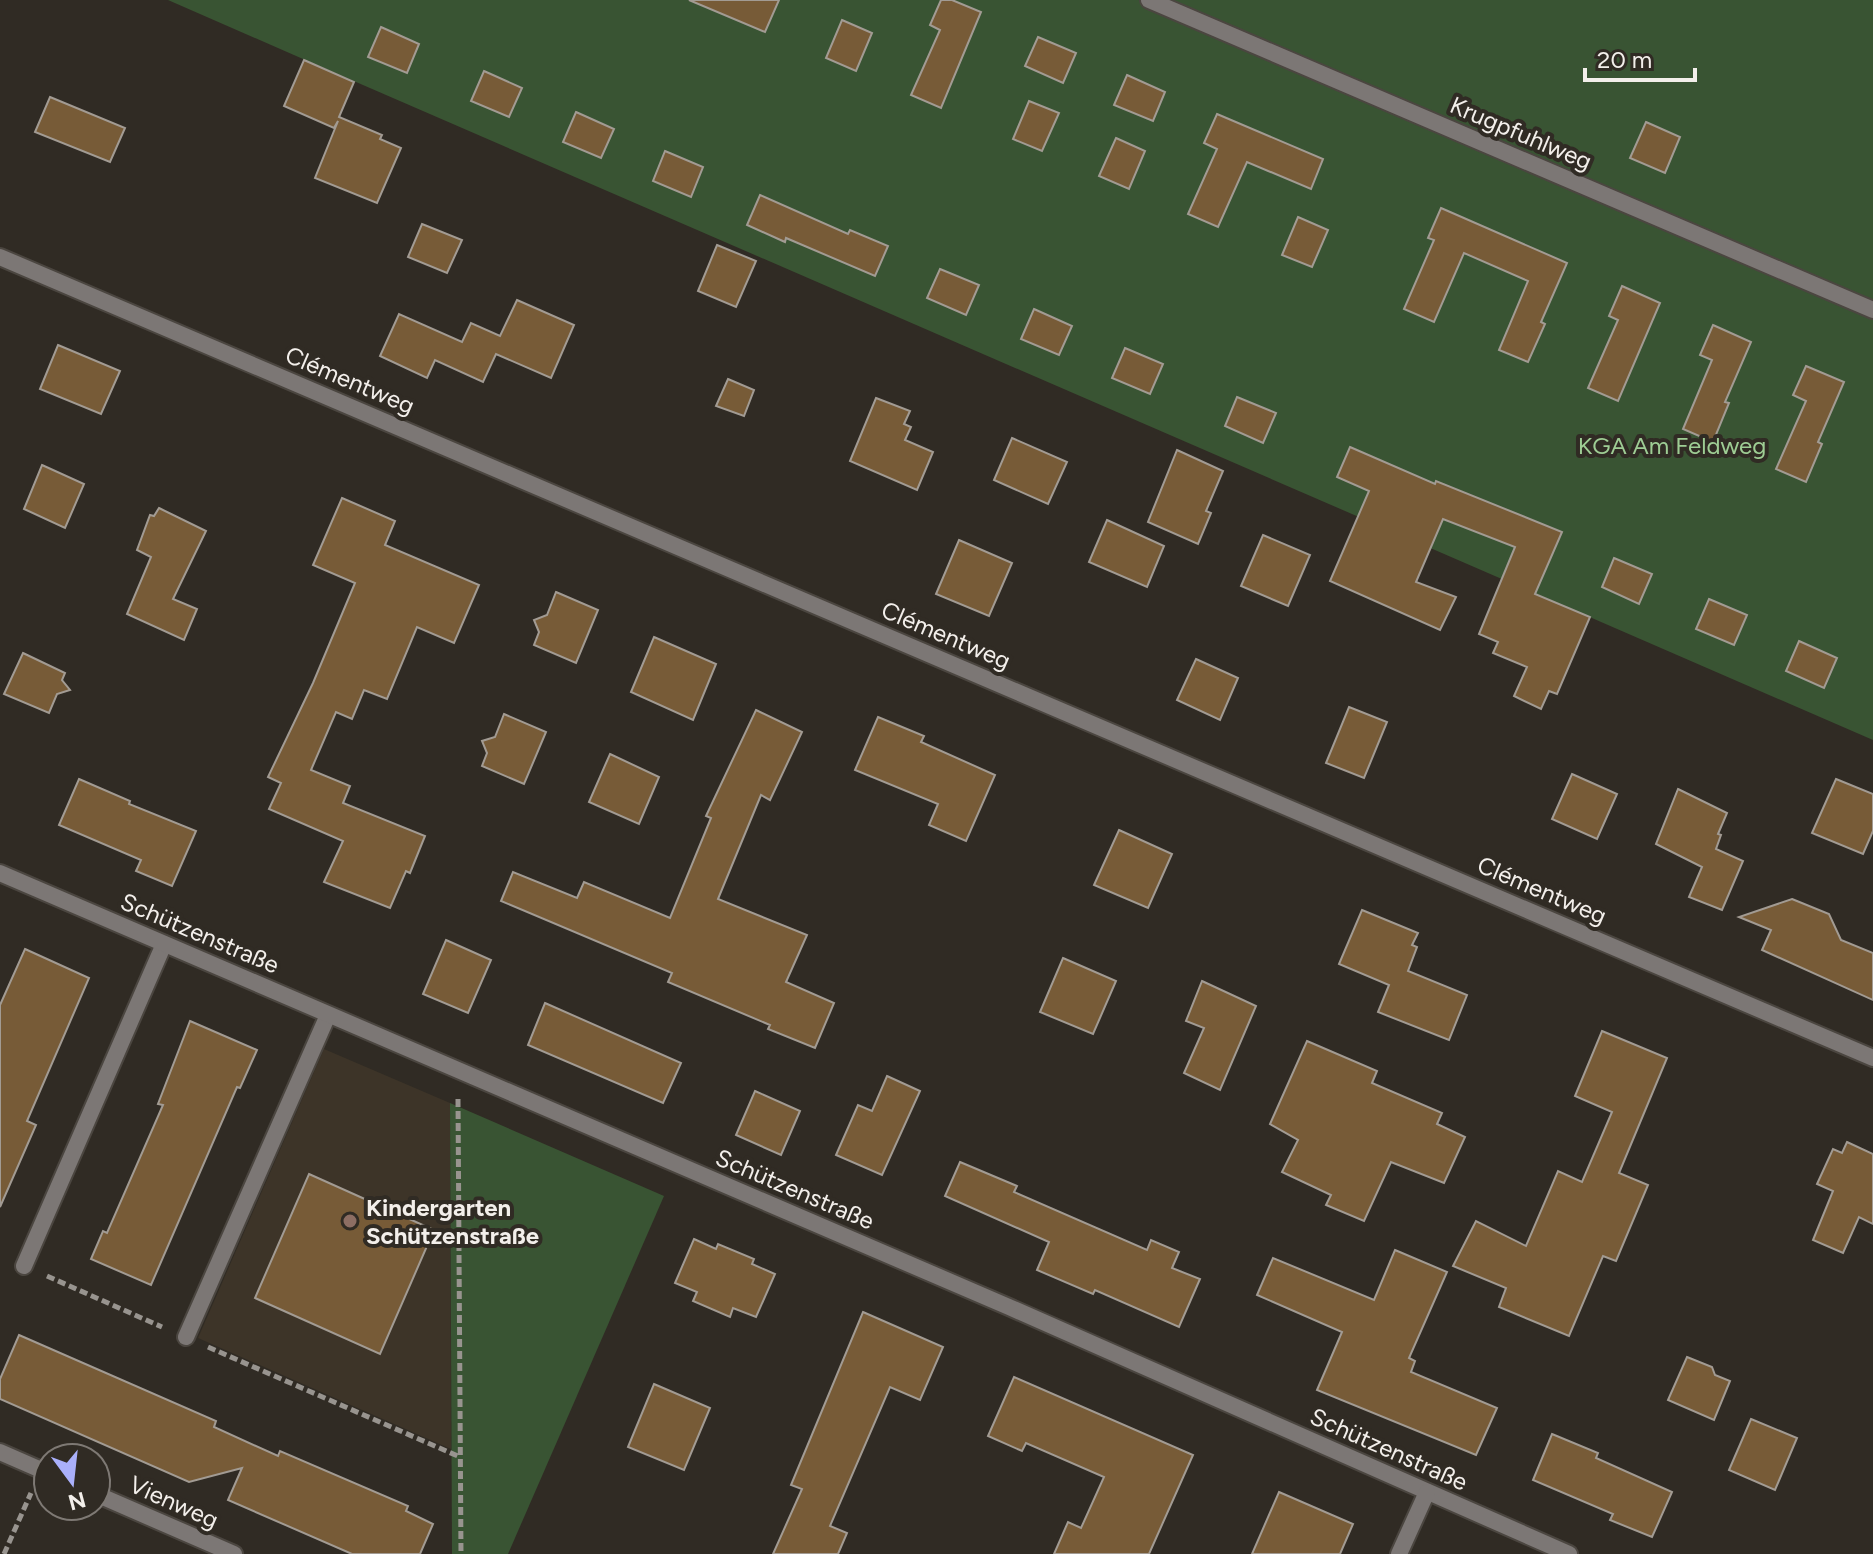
<svg xmlns="http://www.w3.org/2000/svg" width="1873" height="1554" viewBox="0 0 1873 1554" font-family="Figtree,sans-serif">
  <rect width="100%" height="100%" fill="#302b24"/>
  <!-- built -->
  <polygon fill="#3d3428" points="324,1049 450,1103 451,1449 198,1338"/>
  <!-- green -->
  <g fill="#395433">
    <polygon points="168,0 1873,0 1873,740 303,59"/>
    <polygon points="450,1103 664,1196 508,1554 452,1554"/>
  </g>
  <!-- building -->
  <g fill="#775b37" stroke="#a29b93" stroke-width="2">
    <polygon points="689,0 779,0 765,32"/>
    <polygon points="941,0 952,0 981,12 941,108 911,95 940,30 930,25"/>
    <polygon points="842,20 872,33 856,71 826,58"/>
    <polygon points="381,27 419,44 407,73 368,57"/>
    <polygon points="1038,37 1076,53 1063,83 1025,66"/>
    <polygon points="304,60 354,82 339,117 382,135 380,139 401,148 377,203 315,178 338,121 334,128 284,106"/>
    <polygon points="484,71 522,88 509,117 471,101"/>
    <polygon points="1127,75 1165,92 1153,121 1114,105"/>
    <polygon points="50,97 125,128 110,162 35,132"/>
    <polygon points="1029,101 1059,113 1042,151 1013,139"/>
    <polygon points="576,112 614,129 601,158 563,142"/>
    <polygon points="1217,114 1323,159 1311,189 1247,162 1218,227 1188,214 1217,149 1204,143"/>
    <polygon points="1646,122 1680,137 1665,173 1630,158"/>
    <polygon points="1116,138 1145,151 1129,189 1099,176"/>
    <polygon points="665,151 703,167 691,197 653,181"/>
    <polygon points="760,195 848,234 850,230 888,246 875,276 786,238 785,242 747,225"/>
    <polygon points="1441,208 1567,263 1541,322 1545,324 1528,362 1499,350 1528,281 1464,253 1434,322 1404,309 1434,240 1428,238"/>
    <polygon points="1298,217 1328,230 1312,267 1282,255"/>
    <polygon points="422,224 462,240 447,273 408,257"/>
    <polygon points="717,245 756,261 736,307 698,291"/>
    <polygon points="940,269 979,285 966,315 927,298"/>
    <polygon points="1622,286 1660,303 1618,401 1588,388 1618,320 1609,316"/>
    <polygon points="517,300 574,325 551,378 496,354 483,382 435,360 427,378 380,356 399,314 462,342 471,323 500,336"/>
    <polygon points="1034,309 1072,326 1059,355 1021,339"/>
    <polygon points="1713,325 1751,342 1725,402 1729,403 1713,442 1683,429 1712,360 1700,355"/>
    <polygon points="58,345 120,371 101,414 40,389"/>
    <polygon points="1125,348 1163,364 1150,394 1112,378"/>
    <polygon points="1806,366 1844,382 1818,442 1822,444 1806,482 1776,469 1806,401 1793,395"/>
    <polygon points="728,379 754,390 744,416 716,406"/>
    <polygon points="1237,397 1276,413 1263,443 1225,426"/>
    <polygon points="876,398 910,411 904,424 911,427 905,440 933,452 917,490 850,461"/>
    <polygon points="1012,438 1067,462 1048,504 994,480"/>
    <polygon points="1350,447 1435,484 1436,481 1562,532 1535,594 1590,617 1557,694 1549,691 1541,709 1514,696 1527,667 1493,653 1498,642 1479,634 1515,547 1443,519 1416,582 1456,597 1440,630 1330,581 1369,491 1337,477"/>
    <polygon points="1177,450 1223,471 1206,511 1211,513 1198,544 1148,522"/>
    <polygon points="42,465 84,484 65,528 24,509"/>
    <polygon points="342,498 395,521 385,545 479,585 454,643 417,627 387,699 364,690 352,719 336,712 311,770 350,786 343,803 425,836 410,873 406,871 390,908 324,882 343,841 269,809 281,783 268,777 313,683 355,583 313,565"/>
    <polygon points="159,508 206,531 173,599 197,609 184,640 127,614 151,557 137,550 150,515 154,516"/>
    <polygon points="1107,520 1164,546 1147,587 1089,562"/>
    <polygon points="1263,535 1310,555 1288,606 1241,586"/>
    <polygon points="959,540 1012,563 989,616 936,594"/>
    <polygon points="1614,558 1652,574 1639,604 1602,587"/>
    <polygon points="556,592 598,610 576,663 534,645 539,632 534,620 547,615"/>
    <polygon points="1709,599 1747,615 1734,645 1696,629"/>
    <polygon points="654,637 716,664 693,720 631,692"/>
    <polygon points="1799,641 1837,658 1824,688 1786,671"/>
    <polygon points="23,653 65,673 62,680 70,690 57,694 49,713 4,694"/>
    <polygon points="1196,659 1238,678 1220,720 1177,700"/>
    <polygon points="1349,707 1387,722 1364,778 1326,763"/>
    <polygon points="756,710 802,732 770,800 761,795 718,899 807,935 786,982 834,1003 815,1048 768,1029 770,1025 668,982 672,973 501,901 513,872 577,898 584,882 670,918 711,818 706,816"/>
    <polygon points="504,714 546,732 524,784 482,766 487,753 482,741 495,737"/>
    <polygon points="878,717 924,736 921,742 995,775 966,841 929,825 938,804 855,770"/>
    <polygon points="610,754 659,777 639,824 589,802"/>
    <polygon points="1572,774 1617,794 1597,839 1552,819"/>
    <polygon points="79,779 130,801 129,804 196,831 172,886 136,871 141,860 59,825"/>
    <polygon points="1836,779 1873,794 1873,831 1863,854 1812,833"/>
    <polygon points="1678,789 1727,813 1718,834 1721,835 1716,849 1743,861 1722,910 1689,897 1702,867 1656,844"/>
    <polygon points="1119,830 1172,854 1148,908 1094,885"/>
    <polygon points="1792,899 1829,914 1841,940 1873,953 1873,1000 1762,950 1771,930 1739,917"/>
    <polygon points="1362,910 1418,933 1412,945 1417,947 1408,971 1467,995 1449,1040 1378,1012 1389,985 1339,964"/>
    <polygon points="446,940 491,960 468,1013 423,994"/>
    <polygon points="25,949 89,978 27,1121 36,1125 0,1207 0,1005"/>
    <polygon points="1063,958 1116,981 1093,1034 1040,1012"/>
    <polygon points="1202,981 1256,1006 1220,1090 1184,1073 1204,1028 1186,1021"/>
    <polygon points="545,1003 681,1063 663,1103 528,1045"/>
    <polygon points="190,1021 257,1050 240,1088 237,1087 151,1285 91,1259 103,1231 107,1233 163,1105 158,1104"/>
    <polygon points="1602,1031 1667,1058 1619,1173 1648,1185 1616,1261 1603,1256 1569,1336 1499,1307 1506,1288 1453,1266 1476,1221 1526,1246 1558,1171 1582,1182 1612,1112 1575,1096"/>
    <polygon points="1307,1041 1377,1071 1372,1083 1442,1113 1437,1124 1465,1137 1444,1183 1391,1162 1364,1221 1326,1205 1331,1195 1282,1172 1298,1140 1270,1124"/>
    <polygon points="887,1076 920,1091 882,1175 836,1155 858,1105 872,1111"/>
    <polygon points="755,1091 800,1111 781,1155 736,1135"/>
    <polygon points="1847,1142 1873,1154 1873,1224 1859,1217 1843,1253 1813,1240 1833,1191 1817,1184 1833,1149 1842,1153"/>
    <polygon points="960,1162 1017,1186 1014,1192 1147,1250 1151,1240 1179,1252 1172,1268 1200,1279 1179,1327 1095,1290 1093,1294 1037,1270 1049,1242 945,1196"/>
    <polygon points="309,1174 434,1230 380,1354 255,1298"/>
    <polygon points="694,1239 716,1249 718,1244 754,1259 752,1264 775,1274 756,1317 733,1308 730,1317 693,1301 697,1292 675,1283"/>
    <polygon points="1395,1250 1447,1272 1409,1358 1415,1361 1411,1372 1497,1408 1476,1455 1317,1390 1342,1332 1257,1295 1273,1258 1374,1300"/>
    <polygon points="863,1312 943,1347 920,1400 890,1387 830,1526 847,1533 838,1554 773,1554 802,1489 791,1485"/>
    <polygon points="19,1335 216,1421 214,1427 278,1456 280,1451 408,1506 406,1511 433,1524 420,1554 352,1554 228,1500 242,1468 189,1482 0,1399 0,1379"/>
    <polygon points="1687,1357 1712,1367 1715,1375 1730,1381 1714,1420 1668,1400"/>
    <polygon points="1014,1377 1193,1455 1149,1554 1054,1554 1068,1522 1081,1528 1104,1477 1026,1443 1022,1451 988,1436"/>
    <polygon points="654,1384 710,1408 684,1470 628,1447"/>
    <polygon points="1751,1419 1797,1438 1775,1490 1729,1470"/>
    <polygon points="1552,1434 1598,1453 1596,1458 1672,1492 1652,1537 1610,1520 1613,1514 1533,1480"/>
    <polygon points="1279,1492 1353,1524 1340,1554 1252,1554"/>
  </g>
  <g fill="none" stroke-linecap="round" stroke-linejoin="round">
    <!-- service casing -->
    <g stroke="#4b4640" stroke-width="20">
      <g id="service">
        <polyline points="1149,0 1873,310"/>
        <polyline points="24,1266 164,944"/>
        <polyline points="186,1337 328,1015"/>
      </g>
    </g>
    <!-- minor casing -->
    <g stroke="#4b4640" stroke-width="20">
      <g id="minor">
        <polyline points="0,257 1873,1058"/>
        <polyline points="0,873 1009,1307 1569,1554"/>
        <polyline points="0,1452 48,1473"/>
        <polyline points="96,1494 234,1554"/>
        <polyline points="1399,1554 1427,1492"/>
      </g>
    </g>
    <!-- path -->
    <g stroke="#98948f" stroke-width="5" stroke-dasharray="8 4" stroke-linecap="butt">
      <polyline points="458,1099 461,1554"/>
      <polyline points="47,1276 162,1327"/>
      <polyline points="208,1347 460,1457"/>
      <polyline points="4,1554 31,1493"/>
    </g>
    <!-- service -->
    <use href="#service" stroke="#7c7775" stroke-width="16"/>
    <!-- minor -->
    <use href="#minor" stroke="#7c7775" stroke-width="16"/>
  </g>
  <!-- markers -->
  <circle fill="#8d6e63" stroke="#302b24" stroke-width="3" cx="350" cy="1221" r="8"/>
  <g text-anchor="middle" dominant-baseline="central" stroke-width="8" stroke-linejoin="round" paint-order="stroke">
    <!-- street labels -->
    <g font-size="24" fill="#f3efeb" stroke="#302b24">
      <text transform="translate(1521 133) rotate(23)">Krugpfuhlweg</text>
      <text transform="translate(350 380) rotate(23)">Clémentweg</text>
      <text transform="translate(946 635) rotate(23)">Clémentweg</text>
      <text transform="translate(1542 890) rotate(23)">Clémentweg</text>
      <text transform="translate(200 933) rotate(23)">Schützenstraße</text>
      <text transform="translate(795 1189) rotate(23)">Schützenstraße</text>
      <text transform="translate(1389 1449) rotate(24)">Schützenstraße</text>
      <text transform="translate(174 1502) rotate(24)">Vienweg</text>
    </g>
    <!-- park labels -->
    <g font-size="24" fill="#9ecd94" stroke="#302b24">
      <text x="1672" y="445">KGA Am Feldweg</text>
    </g>
    <!-- poi labels -->
    <g font-size="24" font-weight="bold" fill="#f3efeb" stroke="#302b24" text-anchor="start">
      <text x="366" y="1207">Kindergarten<tspan x="366" dy="28">Schützenstraße</tspan></text>
    </g>
  </g>
  <!-- north arrow -->
  <g transform="translate(72 1482) rotate(165)"><circle r="38" fill="#302b24" stroke="#7e7974" stroke-width="2"/>
  <path d="M0-6L14 30L0 20L-14 30Z" fill="#aab0fb"/>
  <text y="-12" font-size="22" font-weight="bold" text-anchor="middle" fill="#f3efeb">N</text>
  </g>
  <!-- scale -->
  <path d="M1585 68v12h110v-12" fill="none" stroke="#f3efeb" stroke-width="4"/>
  <text x="1597" y="68" font-size="24" fill="#f3efeb" stroke="#302b24" stroke-width="6" paint-order="stroke">20 m</text>
</svg>
